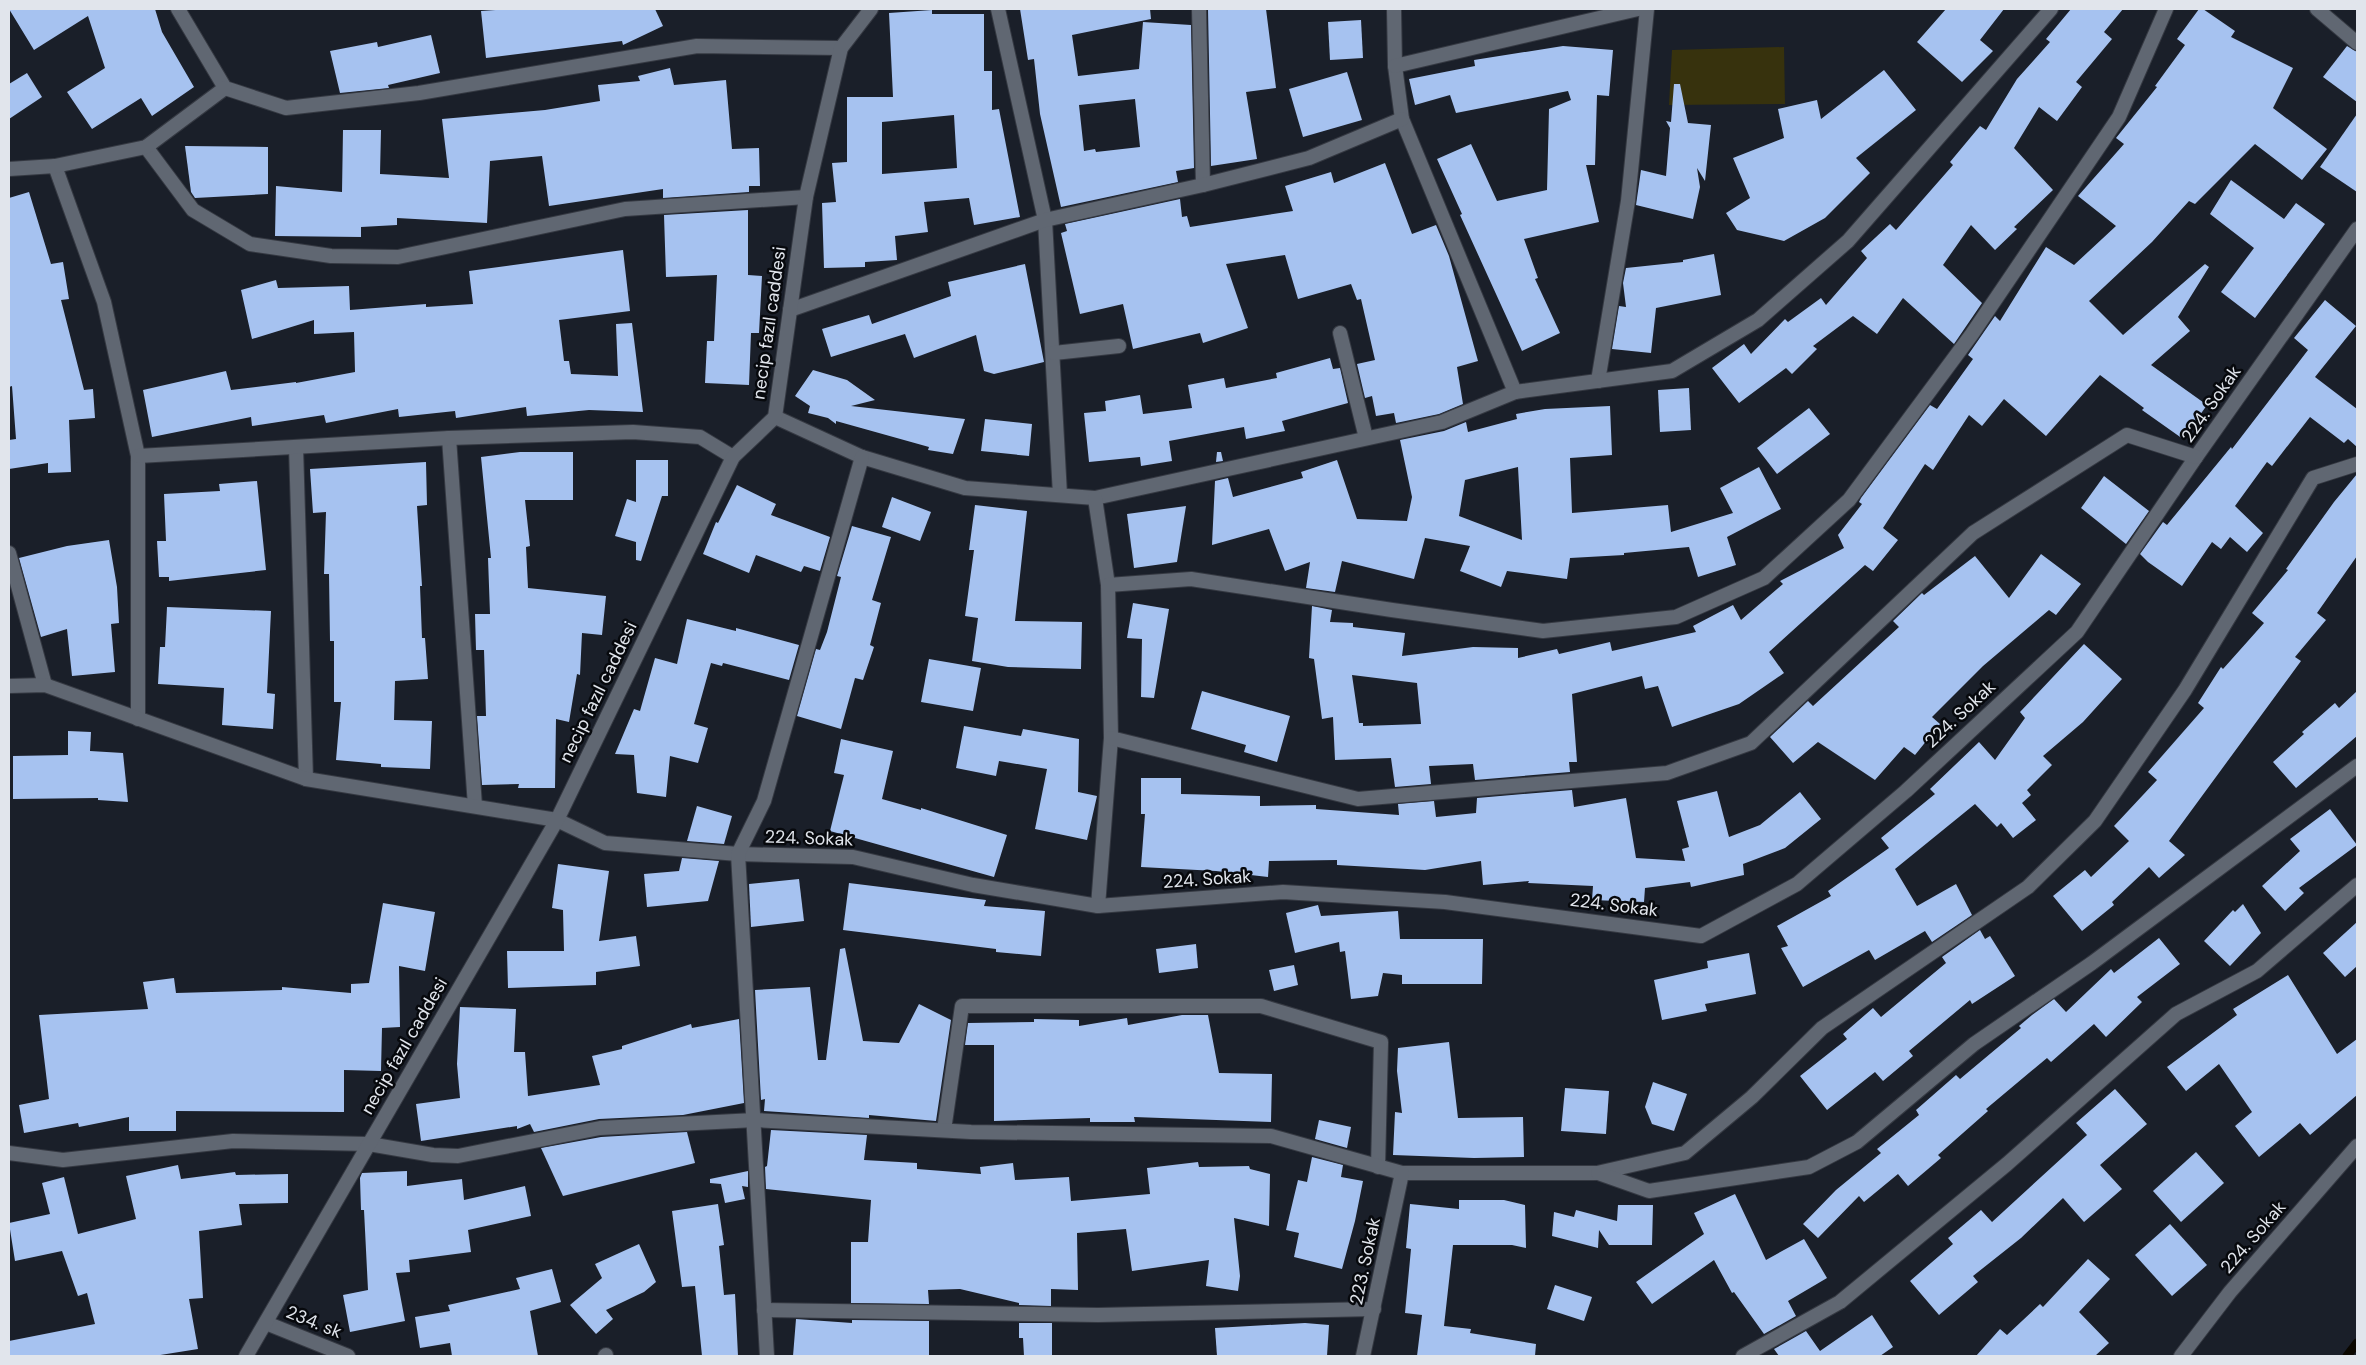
<svg xmlns="http://www.w3.org/2000/svg" width="2366" height="1365" viewBox="0 0 2366 1365" font-family="'DM Sans',sans-serif">
  <rect width="100%" height="100%" fill="#1a1f29"/>
  <!-- green -->
  <polygon fill="#37320d" points="1784,47 1785,104 1669,105 1672,50"/>
  <g fill="none" stroke-linecap="round" stroke-linejoin="round">
    <!-- stream -->
    <polyline stroke="#0a0700" stroke-width="9" points="2347,1356 2357,1343"/>
  </g>
  <!-- building -->
  <g fill="#a6c2f0" fill-rule="evenodd">
    <polygon points="9,9 155,9 162,32 194,87 152,116 141,98 92,129 67,92 105,68 88,16 34,50"/>
    <polygon points="510,9 655,9 663,26 623,45 622,41 486,58 481,11"/>
    <path d="M1020,9H1150L1151,19L1072,35L1078,76L1139,69L1143,22L1191,25L1194,168L1176,171L1178,182L1061,207L1040,114L1034,59L1028,60ZM1135,99L1140,147L1096,152L1095,149L1084,151L1079,105Z"/>
    <polygon points="1208,9 1266,9 1276,88 1246,92 1257,159 1211,166"/>
    <polygon points="1946,9 2004,9 1980,40 1993,51 1962,82 1917,42"/>
    <polygon points="2071,9 2123,9 2104,32 2112,39 2076,82 2082,87 2057,121 2039,107 2014,148 2053,190 2014,227 2017,229 1995,250 1971,225 1943,265 1982,303 1954,344 1903,298 1877,334 1853,316 1813,346 1817,349 1792,374 1786,368 1739,403 1712,368 1744,344 1751,354 1785,319 1788,322 1821,298 1826,305 1867,258 1861,251 1890,224 1896,230 1953,165 1950,162 1980,126 1986,130 2017,79 2050,42 2046,39"/>
    <path d="M2199,9H2203L2235,31L2231,37L2293,68L2273,108L2327,149L2302,180L2255,144L2195,204L2189,201L2152,242L2089,301L2123,335L2205,264L2209,267L2178,317L2190,331L2151,365L2207,405L2183,439L2142,410L2144,408L2100,375L2046,436L2004,399L1982,426L1969,415L1933,470L1925,464L1883,528L1898,540L1873,571L1865,565L1769,652L1784,673L1739,704L1672,727L1658,686L1645,689L1642,676L1572,694L1577,762H1569L1570,772L1475,780L1473,764L1429,766L1431,784L1395,787L1391,758L1335,760L1333,717L1322,719L1314,659L1309,658L1312,606L1332,610L1330,622L1353,623V627L1405,633L1402,656L1473,647L1518,648V658L1557,649L1559,654L1610,642L1612,651L1696,632L1693,626L1733,605L1741,620L1783,584L1780,581L1844,548L1838,535L1862,504L1859,502L1861,498L1930,405L1937,409L1973,359L1968,355L1995,316L2000,321L2046,247L2074,265L2116,226L2078,196L2124,144L2116,138L2157,87L2155,86L2185,45L2177,39ZM1352,675L1417,683L1421,724L1363,726V723H1359Z"/>
    <path d="M932,10V14H984V71H992V110L999,109L1020,217L974,225L969,198L924,202L928,232L895,236L897,260L865,262V267L824,268L822,203L836,202L832,163L847,162V97H893L889,13ZM954,115L957,168L882,174V122Z"/>
    <polygon points="1361,20 1363,58 1330,60 1328,22"/>
    <polygon points="431,35 440,73 388,85 389,88 340,93 330,51 377,42 378,47"/>
    <polygon points="1563,46 1613,50 1609,96 1597,95 1595,165 1586,165 1599,222 1524,239 1538,278 1535,279 1560,333 1522,351 1460,215 1462,214 1437,159 1471,144 1497,201 1547,190 1549,109 1571,100 1568,91 1456,113 1450,95 1415,105 1409,79 1475,66 1474,60"/>
    <polygon points="2347,46 2357,52 2357,102 2323,77"/>
    <polygon points="670,68 674,85 726,80 732,149 759,148 760,186 749,186 749,192 663,198 663,189 549,206 542,156 490,161 487,223 397,218 397,225 361,227 361,237 275,236 276,186 342,192 343,130 381,130 380,174 449,178 442,119 545,110 600,101 598,85 640,81 638,76"/>
    <polygon points="1884,70 1916,110 1856,158 1870,173 1825,218 1784,241 1737,230 1726,213 1750,198 1733,158 1784,138 1778,109 1817,100 1821,119"/>
    <polygon points="1347,72 1362,120 1303,137 1289,89"/>
    <polygon points="27,73 42,97 9,119 9,84"/>
    <polygon points="1674,84 1680,84 1688,123 1711,125 1705,181 1697,168 1700,187 1693,219 1636,205 1641,170 1666,176 1670,128 1666,121 1671,122"/>
    <polygon points="2357,114 2357,192 2320,167"/>
    <polygon points="185,146 268,147 268,194 195,198 191,192"/>
    <polygon points="1385,163 1412,234 1436,225 1449,256 1478,361 1457,367 1463,404 1439,414 1396,423 1394,413 1376,416 1372,396 1365,398 1357,364 1375,360 1361,299 1357,300 1351,284 1298,299 1285,255 1226,264 1248,328 1203,343 1200,333 1133,349 1123,304 1080,314 1061,233 1067,231 1065,224 1180,199 1182,217 1187,216 1190,227 1293,211 1285,186 1331,172 1334,183"/>
    <polygon points="2231,180 2284,219 2296,203 2325,224 2255,318 2221,292 2254,248 2210,214"/>
    <polygon points="29,192 51,264 63,262 69,299 61,300 84,390 93,389 95,418 69,420 71,472 48,473 48,463 9,469 9,440 16,439 12,386 9,387 9,198"/>
    <polygon points="748,210 748,275 762,276 759,333 751,333 749,385 705,383 707,341 714,341 717,275 666,277 664,215"/>
    <polygon points="623,250 630,311 559,320 564,361 569,361 571,374 618,376 616,324 632,323 643,412 589,410 527,416 526,407 456,418 455,411 399,417 398,409 326,423 324,415 252,426 251,417 152,437 143,390 226,371 231,390 296,382 296,383 355,372 354,332 314,334 314,320 252,339 241,290 276,280 278,288 349,286 350,310 426,304 426,307 473,304 469,271"/>
    <polygon points="1714,254 1721,295 1656,308 1651,353 1612,349 1619,306 1626,307 1623,283 1626,268 1683,262 1683,260"/>
    <polygon points="1025,264 1044,362 994,374 984,371 976,335 914,358 905,334 831,357 822,329 869,315 872,324 951,296 948,282"/>
    <polygon points="2325,300 2356,326 2315,377 2357,409 2357,447 2348,439 2344,443 2310,417 2272,466 2267,462 2235,506 2263,533 2247,552 2230,537 2221,549 2212,542 2182,586 2148,562 2140,554 2163,522 2167,525 2231,447 2232,449 2308,350 2294,338"/>
    <polygon points="1330,358 1333,369 1340,368 1348,403 1282,421 1285,431 1246,439 1244,427 1169,441 1172,461 1141,466 1140,457 1089,462 1084,413 1106,411 1105,401 1140,395 1143,414 1192,408 1188,385 1224,378 1226,388 1277,378 1276,373"/>
    <polygon points="813,370 847,380 875,400 851,406 965,419 953,454 928,450 929,447 836,421 836,424 828,418 808,413 810,406 795,396"/>
    <polygon points="1689,388 1691,430 1660,432 1658,390"/>
    <path d="M1610,406L1612,455L1570,458L1572,513L1668,505L1671,532L1733,513L1720,488L1759,467L1781,509L1727,537L1736,565L1698,577L1689,547L1624,553V555L1570,558L1567,579L1507,571L1501,587L1460,571L1470,546L1425,538L1414,579L1342,561L1335,592L1306,588L1310,562L1285,571L1269,529L1212,545L1215,481L1228,478L1233,497L1303,478L1301,472L1337,460L1357,519L1407,521L1412,497L1400,440L1444,431L1466,422L1468,432L1517,419L1516,414L1545,409ZM1518,467L1522,540L1459,516L1465,480Z"/>
    <polygon points="1809,408 1830,434 1777,474 1757,448"/>
    <polygon points="985,419 1032,424 1029,456 981,451"/>
    <polygon points="520,452 573,452 573,500 525,500 530,546 526,547 528,588 606,596 602,635 582,633 580,675 577,674 569,722 556,719 555,788 518,788 519,784 482,785 477,716 486,716 484,650 476,650 475,614 490,614 488,558 491,558 481,457"/>
    <polygon points="1217,452 1221,452 1223,461 1216,462"/>
    <polygon points="636,460 668,460 668,496 662,496 641,561 636,560 636,542 615,536 627,499 636,502"/>
    <polygon points="426,462 427,505 417,506 422,586 420,586 422,638 425,638 428,679 395,681 394,720 432,721 430,769 381,767 381,764 336,760 341,702 334,702 334,641 330,641 329,574 324,574 326,512 313,513 310,469"/>
    <polygon points="2357,474 2357,556 2317,613 2326,620 2295,657 2301,661 2169,841 2185,855 2159,878 2149,867 2112,902 2114,905 2082,931 2053,896 2085,870 2091,877 2129,841 2114,826 2157,780 2148,772 2204,708 2198,703 2221,667 2223,669 2264,623 2252,613 2288,570 2286,569 2334,502"/>
    <polygon points="2104,476 2149,511 2126,544 2081,508"/>
    <polygon points="257,481 266,570 169,581 169,577 159,577 157,541 166,541 164,494 220,491 219,484"/>
    <polygon points="737,485 776,504 771,515 830,537 820,571 804,566 801,572 756,555 749,573 703,554 716,522 718,523"/>
    <polygon points="892,497 931,512 920,541 882,527"/>
    <polygon points="975,505 1027,511 1015,621 1082,622 1081,669 1008,667 972,661 978,618 965,616 974,550 969,550"/>
    <polygon points="1186,506 1177,562 1134,568 1127,514"/>
    <polygon points="852,526 891,537 872,600 881,603 870,645 874,647 863,680 855,678 841,729 797,716 816,649 820,650 827,632 841,577 837,576"/>
    <polygon points="109,540 117,587 119,623 111,624 115,672 72,676 67,629 41,637 19,558 67,546"/>
    <polygon points="2041,554 2081,584 2056,615 2049,610 1983,666 1932,717 1940,724 1915,755 1904,747 1875,780 1818,742 1793,763 1770,737 1808,701 1813,706 1899,627 1893,621 1922,593 1924,595 1975,556 2009,598"/>
    <polygon points="1133,603 1169,609 1154,698 1141,697 1142,639 1127,638"/>
    <polygon points="167,607 271,611 267,693 275,694 273,729 222,725 224,688 158,684 160,647 165,647"/>
    <polygon points="687,619 736,631 736,628 799,645 789,680 723,663 722,666 711,663 694,724 708,728 698,763 670,756 666,797 637,793 634,755 615,754 634,709 640,711 655,658 677,664"/>
    <polygon points="2084,644 2122,679 2083,722 2043,756 2052,765 2027,790 2031,795 2022,803 2036,820 2013,838 2001,823 1997,827 1975,804 1895,869 1917,906 1956,884 1972,915 1932,942 1925,931 1875,960 1869,950 1803,987 1781,948 1788,946 1777,926 1831,896 1828,891 1889,848 1881,838 1935,794 1930,789 1979,742 1995,760 2025,718 2020,712"/>
    <polygon points="929,659 981,668 973,711 921,702"/>
    <polygon points="1202,691 1290,716 1277,762 1244,752 1246,745 1191,729"/>
    <polygon points="2357,691 2357,736 2296,788 2273,762 2304,734 2302,732 2335,703 2339,708"/>
    <polygon points="964,726 1021,736 1023,729 1079,739 1078,792 1097,796 1087,840 1035,829 1047,769 999,761 996,776 956,768"/>
    <polygon points="68,731 91,732 90,751 123,753 128,802 98,800 98,798 13,799 13,756 68,755"/>
    <polygon points="841,739 893,751 882,799 921,810 921,808 1007,835 994,877 830,831 844,775 834,773"/>
    <polygon points="1141,778 1181,778 1181,794 1260,796 1260,806 1316,805 1316,809 1399,815 1398,804 1434,801 1436,817 1476,813 1477,798 1572,790 1574,807 1626,798 1636,858 1685,861 1682,849 1689,847 1677,801 1717,791 1729,837 1760,825 1800,792 1821,819 1785,848 1743,864 1744,875 1691,887 1690,882 1645,888 1644,902 1592,900 1593,886 1528,883 1529,881 1483,885 1481,861 1425,870 1337,865 1337,860 1269,861 1268,877 1216,871 1141,867 1145,814 1141,814"/>
    <polygon points="697,806 732,816 724,844 687,841"/>
    <polygon points="2330,809 2357,845 2299,888 2304,893 2285,911 2262,886 2300,851 2290,839"/>
    <polygon points="682,858 719,861 708,901 647,907 644,874 679,871"/>
    <polygon points="558,864 609,871 599,941 636,936 640,966 596,972 596,985 508,988 507,951 564,951 563,910 552,908"/>
    <polygon points="799,879 804,921 751,927 749,884"/>
    <polygon points="849,883 986,900 984,906 1045,911 1041,956 996,952 996,949 843,930"/>
    <polygon points="383,903 435,912 425,971 399,966 400,1027 382,1028 381,1071 344,1070 344,1112 176,1111 176,1131 129,1131 129,1117 79,1127 78,1123 24,1133 19,1105 49,1099 39,1015 148,1009 143,982 174,978 176,993 282,990 282,987 351,993 351,984 369,983"/>
    <polygon points="2243,904 2261,933 2230,966 2204,941 2233,910 2235,912"/>
    <polygon points="1318,905 1321,916 1398,911 1400,939 1483,939 1482,984 1402,984 1402,975 1383,973 1378,996 1351,999 1345,951 1340,952 1339,942 1295,953 1286,913"/>
    <polygon points="2357,922 2357,966 2345,977 2323,953"/>
    <polygon points="1980,930 1985,939 1990,936 2015,976 1972,1004 1970,1000 1909,1051 1913,1056 1883,1081 1875,1072 1827,1110 1800,1076 1847,1039 1843,1034 1873,1008 1881,1017 1946,963 1942,957"/>
    <polygon points="2159,938 2180,964 2137,997 2142,1002 2106,1037 2094,1024 2051,1062 2047,1058 1986,1109 1988,1111 1938,1155 1941,1158 1908,1186 1898,1174 1864,1202 1859,1196 1818,1238 1803,1224 1836,1190 1881,1153 1877,1149 1919,1115 1916,1110 1956,1075 1960,1079 2021,1028 2019,1026 2032,1015 2054,999 2066,1012 2111,969 2114,973"/>
    <polygon points="1196,944 1198,968 1159,973 1156,949"/>
    <polygon points="845,948 863,1041 899,1043 919,1004 951,1020 936,1121 869,1115 869,1118 764,1111 765,1099 761,1100 755,990 810,987 818,1060 826,1060 840,949"/>
    <polygon points="1749,953 1756,994 1705,1004 1707,1011 1662,1020 1654,980 1708,968 1707,961"/>
    <polygon points="1294,965 1298,985 1274,991 1269,970"/>
    <polygon points="2288,975 2337,1054 2357,1039 2357,1095 2310,1135 2300,1123 2259,1157 2235,1126 2252,1112 2219,1064 2186,1091 2167,1067 2237,1015 2233,1009"/>
    <polygon points="460,1007 516,1009 514,1052 525,1052 528,1096 600,1085 592,1056 622,1049 622,1046 691,1024 692,1028 739,1019 744,1103 683,1115 599,1119 534,1132 530,1124 517,1129 517,1126 421,1141 416,1104 460,1098 457,1064"/>
    <polygon points="1182,1015 1208,1015 1219,1073 1272,1074 1271,1122 1134,1117 1135,1122 1090,1122 1090,1118 994,1121 994,1045 965,1045 968,1023 1034,1022 1034,1019 1079,1020 1079,1026 1127,1018 1128,1025"/>
    <polygon points="1449,1042 1458,1118 1523,1117 1524,1157 1474,1158 1393,1155 1395,1112 1402,1113 1397,1071 1398,1048"/>
    <polygon points="1653,1082 1687,1094 1674,1131 1652,1124 1645,1107"/>
    <polygon points="1565,1088 1609,1091 1606,1134 1561,1131"/>
    <polygon points="2115,1089 2147,1124 2100,1165 2122,1189 2084,1222 2063,1198 2021,1238 1973,1276 1978,1282 1939,1315 1910,1281 1953,1244 1948,1238 1981,1210 1992,1222 2087,1135 2076,1123"/>
    <polygon points="1319,1120 1351,1127 1347,1148 1315,1139"/>
    <polygon points="771,1130 867,1135 864,1160 917,1163 917,1169 981,1174 980,1167 1013,1163 1015,1180 1069,1177 1071,1201 1150,1194 1147,1168 1198,1162 1199,1167 1249,1166 1250,1169 1270,1174 1269,1226 1234,1218 1240,1276 1238,1291 1206,1286 1209,1260 1132,1271 1126,1229 1077,1233 1078,1290 1051,1289 1051,1306 1019,1305 1019,1303 960,1289 928,1290 929,1304 851,1303 851,1242 868,1242 871,1200 766,1189 765,1167 767,1166"/>
    <polygon points="687,1132 695,1163 563,1196 541,1148 601,1137"/>
    <polygon points="2196,1152 2224,1183 2181,1222 2153,1191"/>
    <polygon points="1312,1157 1343,1165 1341,1177 1363,1181 1355,1221 1342,1269 1294,1257 1299,1233 1286,1230 1298,1180 1307,1182"/>
    <polygon points="178,1165 181,1179 235,1172 236,1175 288,1174 288,1203 239,1204 242,1225 199,1231 203,1298 189,1299 198,1349 154,1356 9,1356 9,1341 95,1324 87,1293 78,1296 62,1251 15,1261 9,1223 50,1214 42,1183 64,1177 78,1234 136,1219 126,1176"/>
    <polygon points="407,1171 407,1186 462,1179 464,1200 525,1186 531,1216 468,1230 471,1252 409,1260 410,1272 396,1273 405,1321 350,1332 343,1295 368,1290 364,1210 361,1210 360,1178 362,1173"/>
    <polygon points="748,1171 748,1187 742,1186 745,1199 725,1203 721,1184 710,1183 710,1179"/>
    <polygon points="1735,1194 1766,1260 1804,1239 1827,1278 1788,1301 1796,1316 1764,1334 1734,1292 1732,1293 1714,1260 1652,1304 1636,1282 1704,1234 1694,1213"/>
    <polygon points="1459,1200 1504,1200 1525,1205 1526,1248 1512,1245 1453,1245 1444,1326 1471,1329 1470,1333 1536,1344 1535,1356 1417,1356 1422,1315 1405,1313 1411,1249 1406,1248 1410,1204 1459,1209"/>
    <polygon points="718,1204 724,1245 719,1246 724,1295 735,1294 738,1356 702,1356 695,1286 682,1287 672,1211"/>
    <polygon points="1618,1205 1653,1205 1652,1245 1609,1245 1599,1230 1598,1248 1552,1236 1554,1212 1574,1217 1576,1210 1617,1221"/>
    <polygon points="2170,1224 2207,1265 2172,1296 2135,1255"/>
    <polygon points="639,1244 656,1282 644,1292 606,1310 613,1319 596,1334 570,1305 602,1278 595,1264"/>
    <polygon points="2088,1259 2110,1279 2079,1312 2109,1343 2095,1356 1976,1356 2000,1329 2007,1335 2040,1304 2043,1307"/>
    <polygon points="552,1269 561,1302 530,1311 538,1356 452,1356 450,1343 420,1348 415,1317 450,1311 448,1305 520,1289 516,1278"/>
    <polygon points="1555,1285 1592,1297 1584,1321 1547,1309"/>
    <polygon points="1872,1315 1893,1347 1880,1356 1779,1356 1774,1349 1806,1331 1820,1351"/>
    <polygon points="796,1319 852,1323 852,1320 929,1321 929,1356 793,1356"/>
    <polygon points="1019,1323 1052,1323 1052,1356 1024,1356 1023,1338 1019,1338"/>
    <polygon points="1305,1323 1329,1325 1327,1356 1217,1356 1215,1328"/>
  </g>
  <g fill="none" stroke-linecap="round" stroke-linejoin="round">
    <!-- minor casing -->
    <g stroke="#353942" stroke-width="16">
      <g id="minor">
        <polyline points="178,9 225,88 286,108 419,93 697,46 841,48"/>
        <polyline points="998,9 1045,220 1060,495"/>
        <polyline points="1199,9 1203,185"/>
        <polyline points="1394,9 1395,66 1402,119 1515,392"/>
        <polyline points="2317,9 2357,43"/>
        <polyline points="1395,66 1638,9"/>
        <polyline points="146,147 193,210 250,244 331,256 398,257 625,209 806,197"/>
        <polyline points="55,166 104,302 138,456 138,719"/>
        <polyline points="9,169 55,166 146,147 225,88"/>
        <polyline points="790,310 1045,220 1203,185 1309,158 1402,119"/>
        <polyline points="1340,333 1366,438"/>
        <polyline points="1054,353 1119,346"/>
        <polyline points="1598,381 1628,201 1647,9"/>
        <polyline points="775,417 862,457 965,488 1095,498 1442,422 1515,392 1672,371 1758,320 1848,241 2051,9"/>
        <polyline points="449,438 475,806"/>
        <polyline points="296,447 306,779"/>
        <polyline points="138,456 449,438 633,432 700,437 733,457"/>
        <polyline points="1095,498 1108,585 1111,738 1098,906"/>
        <polyline points="9,553 45,685"/>
        <polyline points="1108,585 1191,579 1392,610 1543,631 1676,617 1764,578 1849,500 1972,334 2119,117 2166,9"/>
        <polyline points="9,686 45,685 306,779 557,820 605,843 738,854 853,857 973,885 1098,906 1283,892 1445,902 1701,936 1797,884 1906,791 2077,632 2196,457 2357,229"/>
        <polyline points="1111,738 1358,799 1667,773 1751,743 1973,533 2127,435 2196,457"/>
        <polyline points="944,1130 962,1006 1261,1006 1381,1042 1378,1167"/>
        <polyline points="9,1153 63,1160 233,1141 369,1144 433,1155 458,1156 600,1128 755,1120 971,1132 1271,1136 1402,1173 1597,1173 1685,1153 1752,1097 1822,1028 2028,887 2095,821 2185,690 2313,478 2357,464"/>
        <polyline points="1598,1173 1649,1191 1809,1167 1857,1142 1974,1044 2092,963 2357,766"/>
        <polyline points="764,1310 1098,1315 1374,1309"/>
        <polyline points="266,1323 348,1356"/>
        <polyline points="605,1356 606,1355"/>
        <polyline points="767,1356 738,854 764,801 862,457"/>
        <polyline points="1363,1356 1402,1173"/>
        <polyline points="1743,1356 1840,1302 2007,1164 2176,1014 2257,971 2357,885"/>
        <polyline points="2181,1356 2230,1292 2357,1146"/>
      </g>
    </g>
    <!-- tertiary casing -->
    <g stroke="#353942" stroke-width="16">
      <polyline id="tertiary" points="246,1356 557,820 733,457 775,417 806,197 841,48 871,9"/>
    </g>
    <!-- minor -->
    <use href="#minor" stroke="#606772" stroke-width="14"/>
    <!-- tertiary -->
    <use href="#tertiary" stroke="#606772" stroke-width="14"/>
  </g>
  <g text-anchor="middle" dominant-baseline="central" stroke-width="5" stroke-linejoin="round" paint-order="stroke">
    <!-- street labels -->
    <g font-size="18" fill="#e1e5ec" stroke="#07090d">
      <text transform="translate(769 323) rotate(-82)">necip fazıl caddesi</text>
      <text transform="translate(2211 404) rotate(-55)">224. Sokak</text>
      <text transform="translate(598 692) rotate(-64)">necip fazıl caddesi</text>
      <text transform="translate(1960 714) rotate(-43)">224. Sokak</text>
      <text transform="translate(809 838) rotate(2)">224. Sokak</text>
      <text transform="translate(1207 879) rotate(-4)">224. Sokak</text>
      <text transform="translate(1614 905) rotate(7)">224. Sokak</text>
      <text transform="translate(404 1046) rotate(-60)">necip fazıl caddesi</text>
      <text transform="translate(2253 1237) rotate(-49)">224. Sokak</text>
      <text transform="translate(1365 1261) rotate(-78)">223. Sokak</text>
      <text transform="translate(314 1322) rotate(22)">234. sk</text>
    </g>
  </g>
  <!-- border -->
  <rect width="2366" height="1365" fill="none" stroke="#e1e5ec" stroke-width="20"/>
</svg>
